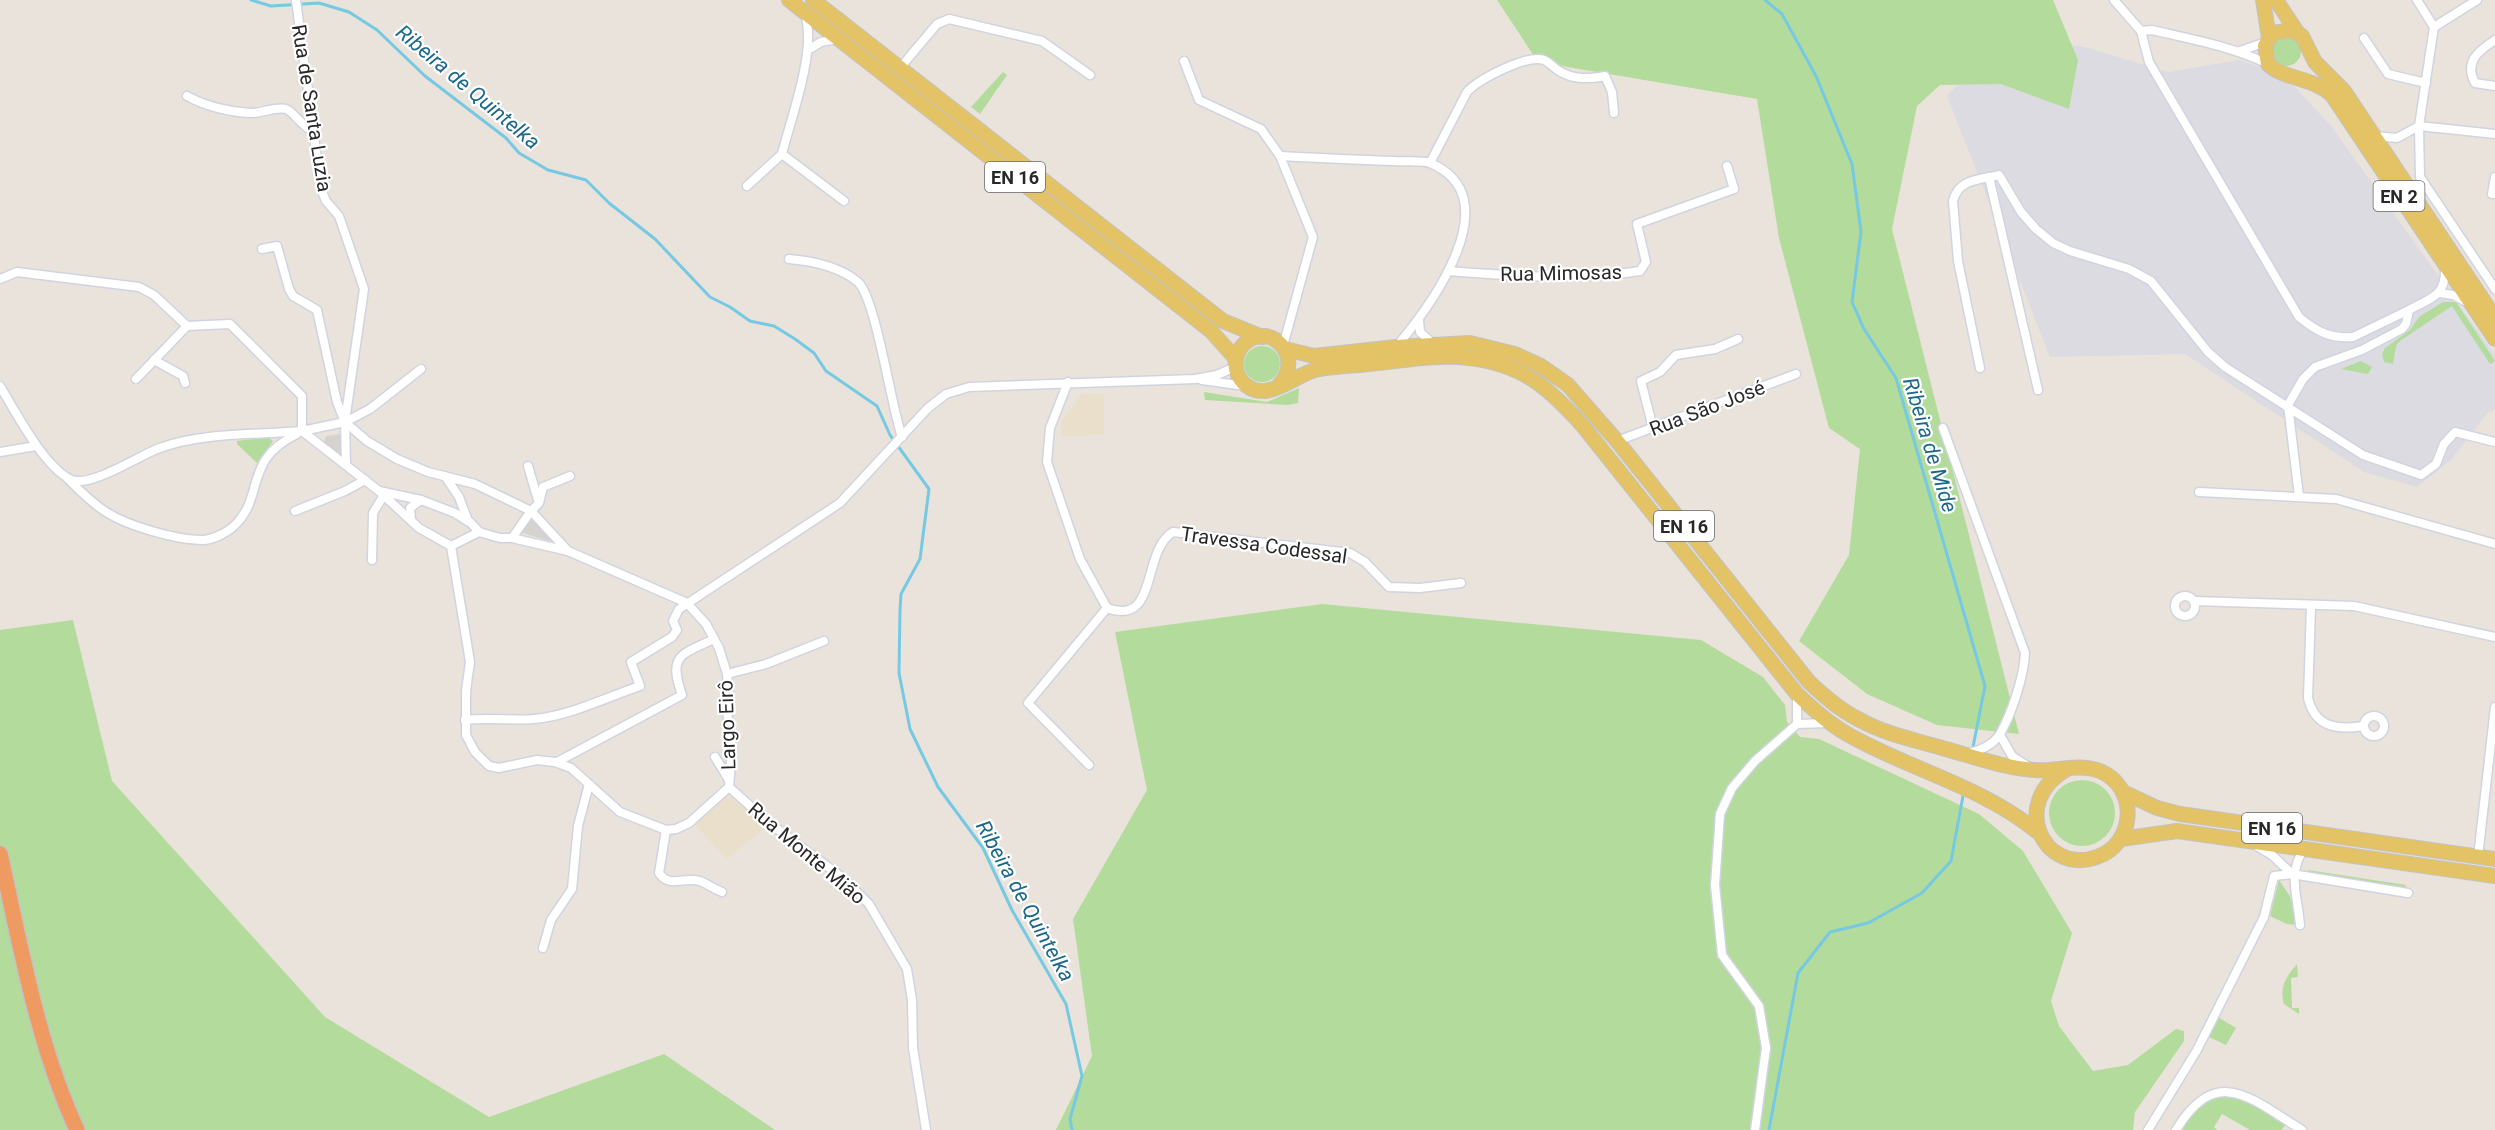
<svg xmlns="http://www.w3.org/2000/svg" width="2495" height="1130" viewBox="0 0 2495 1130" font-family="Roboto,sans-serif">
  <rect width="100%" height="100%" fill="#e9e3db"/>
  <!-- industrial -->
  <polygon fill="#dddbe2" points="2044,41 2085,47 2168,72 2239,60 2263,68 2294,86 2331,126 2495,355 2495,410 2488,412 2451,460 2417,487 2364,472 2185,354 2050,357 1947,96 1980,61"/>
  <!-- education -->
  <g fill="#eadfcb">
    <polygon points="1082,394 1104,394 1104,435 1061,436 1061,421"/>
    <polygon points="725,796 734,798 767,826 727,859 694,824"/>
  </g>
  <!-- green -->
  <g fill="#b3db9c">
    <polygon points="1497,0 2053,0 2078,60 2069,109 2001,84 1940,85 1917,106 1892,229 2019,734 1937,725 1867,694 1799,641 1849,555 1860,449 1829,428 1779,238 1757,99 1538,62"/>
    <circle cx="2286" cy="51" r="15"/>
    <polygon points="1003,72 1007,75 980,114 971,107"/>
    <polygon points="2443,302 2456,302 2495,361 2490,364 2452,306 2400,341 2396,346 2393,364 2384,362 2382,354 2385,348 2410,330 2419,317"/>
    <circle cx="1262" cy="364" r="18"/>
    <polygon points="2361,361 2372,367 2368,374 2341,369"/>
    <polygon points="1299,388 1298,403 1288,405 1205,400 1204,392 1267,402"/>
    <polygon points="268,437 273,441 257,463 237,444 237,441"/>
    <polygon points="1322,604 1701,640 1763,677 1785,705 1787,722 1800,737 1819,739 1979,814 2023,851 2072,933 2051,1001 2059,1026 2093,1071 2128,1065 2176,1029 2184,1031 2184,1041 2135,1112 2133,1130 1056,1130 1092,1056 1073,919 1147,790 1115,632"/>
    <polygon points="73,620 112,781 325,1017 489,1117 664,1054 775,1130 0,1130 0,630"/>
    <circle cx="2082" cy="813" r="33"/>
    <polygon points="2308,870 2406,885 2405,888 2308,874"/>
    <polygon points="2279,880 2291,898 2296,925 2287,924 2270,916"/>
    <path d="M2297,964L2298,977L2291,978L2292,1008H2299V1014L2284,1004C2279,987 2286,977 2297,964Z"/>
    <polygon points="2216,1016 2236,1028 2226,1045 2207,1036"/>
    <path d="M2233,1095L2247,1101L2285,1125L2282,1130H2250L2222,1114L2214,1127L2217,1130H2179C2192,1107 2206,1097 2233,1095Z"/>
  </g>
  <!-- plaza -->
  <g fill="#d6d2cd">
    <polygon points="341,434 342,455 340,456 324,442 326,436"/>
    <polygon points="531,515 552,537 550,541 519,532"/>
  </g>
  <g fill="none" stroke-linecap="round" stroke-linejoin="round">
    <!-- stream -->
    <g stroke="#76c9e3" stroke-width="3">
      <polyline points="251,0 271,6 319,3 349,12 377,30 425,76 506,138 519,153 548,170 586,180 609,203 655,239 710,297 730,307 750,321 774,326 795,339 814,353 826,371 877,406 890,435 929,489 920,559 901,594 900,610 899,673 910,729 938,787 983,848 1012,910 1066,1004 1082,1076 1070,1119 1072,1130"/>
      <polyline points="1765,0 1782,14 1816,76 1852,164 1861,232 1852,302 1864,329 1896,378 1985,686 1973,747"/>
      <polyline points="1769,1130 1798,973 1830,932 1868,923 1922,893 1951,861 1963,796"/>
    </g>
    <!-- street casing -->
    <g stroke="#d0d4e0" stroke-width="11">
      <g id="street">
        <polyline points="296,0 321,189 326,201 339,216 364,289 345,421"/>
        <path d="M2114,0L2141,31L2152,30C2191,39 2233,47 2268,64"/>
        <polyline points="2417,0 2434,27 2419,126 2420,177 2495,289"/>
        <path d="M805,15C817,49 791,118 782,154L844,201"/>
        <polyline points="2434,27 2477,0"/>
        <path d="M2141,31L2149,62L2299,317C2316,331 2330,339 2353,337L2409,310"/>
        <polyline points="2364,38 2388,74 2426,83"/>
        <path d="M2495,40C2478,51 2464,62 2475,83L2495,86"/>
        <polyline points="808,50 821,42 838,39"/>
        <polyline points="2240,51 2266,42"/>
        <polyline points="1184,61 1199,100 1261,129 1280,156 1313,237 1283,346"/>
        <polyline points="900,68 937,24 949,19 1042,41 1090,75"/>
        <path d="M187,96C205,106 229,112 250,113C261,114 275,106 286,109C293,111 301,126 314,132"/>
        <polyline points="2374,136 2397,138 2419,126 2495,134"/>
        <path d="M1280,156C1318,158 1356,160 1394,161C1405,162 1421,160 1430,163C1512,197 1430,307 1396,347"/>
        <path d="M1430,163L1467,92C1479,79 1527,54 1544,60C1549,62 1554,68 1559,71C1574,80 1589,79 1605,76L1612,92L1614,113"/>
        <polyline points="1989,177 2038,390"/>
        <polyline points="2495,177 2492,194 2495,194"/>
        <polyline points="747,186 782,154"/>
        <polyline points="262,249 277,246 289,289 293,296 317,310 337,402 345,422 367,441 397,459 428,472 475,484 531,511 539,503 543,487 570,476"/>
        <path d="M789,259C812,261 839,266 858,282C876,299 891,406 902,437"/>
        <path d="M1449,271C1512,276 1577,281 1640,271L1646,262L1637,224L1734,189L1727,166"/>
        <polyline points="0,279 17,272 139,287 154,295 187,326 230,324 302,396 302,431"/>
        <polyline points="2440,293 2453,295 2470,304"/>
        <polyline points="1419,320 1420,332 1433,344"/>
        <polyline points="154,360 183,376 185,383"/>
        <path d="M1980,368L1958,261L1953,201C1959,178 1980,180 1999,175L2021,212L2036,229L2053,243L2070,251L2129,269L2151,281L2208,352L2225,367L2363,455L2421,475L2436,464L2444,444L2455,432L2495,442"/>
        <polyline points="136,379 187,326"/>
        <polyline points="1202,380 1245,386"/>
        <polyline points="1068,382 1050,428 1047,462 1080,559 1107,608 1028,703 1089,765"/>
        <path d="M0,386C15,411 45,469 72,480C91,487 137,457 157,449C201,432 256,435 302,431"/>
        <polyline points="345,422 370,409 421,369"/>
        <polyline points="1653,428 1641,381 1660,372 1676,355 1715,349 1738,339"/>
        <path d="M1943,428L2025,653C2024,676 2012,713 2000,734C1994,744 1980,751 1969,753"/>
        <polyline points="1617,441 1796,374"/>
        <polyline points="0,452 36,446"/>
        <polyline points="346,464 345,422 302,431 379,491 421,500 455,513 471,523 479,532 451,546 419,528 379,491"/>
        <polyline points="528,466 538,500"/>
        <polyline points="445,476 459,497 468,521"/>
        <path d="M68,479C80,491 92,503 106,512C128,526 176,540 202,540C212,540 227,533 235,525C265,496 243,460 297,434"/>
        <polyline points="2199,492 2336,499 2495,544"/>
        <path d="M2299,496L2288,405L2303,379L2315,367L2362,350L2402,329L2406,324L2409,310C2432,297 2446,297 2445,267"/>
        <polyline points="295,511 345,491 365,480"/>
        <polyline points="411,520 410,508 421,500"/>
        <polyline points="479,532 500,538 512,538"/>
        <polyline points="451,546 470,662 466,691 466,735 475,752 489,766 499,768 537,760 555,762 571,768 620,812 666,830 676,829 689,823 729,787"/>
        <polyline points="568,551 531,511 512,538 568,551 687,603 706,624 719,648 727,674 729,693 727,711 732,750 729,787"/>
        <polyline points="372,560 373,513 384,495"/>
        <circle cx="2185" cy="606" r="10"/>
        <polyline points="2194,601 2354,606 2495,637"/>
        <path d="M2311,607L2308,698C2315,728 2338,730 2364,726"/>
        <path d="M1107,608C1159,627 1141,551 1173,532L1350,553L1365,562L1389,587L1420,588L1461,583"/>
        <polyline points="727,674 766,664 824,641"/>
        <circle cx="2374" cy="726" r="10"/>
        <path d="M465,720C490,717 511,721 534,719C570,716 607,697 640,686L631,662L672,637L677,630L673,621L679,609L840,503L928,408L946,394L969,387L1195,379L1217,375L1235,367"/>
        <polyline points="1797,724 1797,694"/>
        <polyline points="2000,735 2012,756 2029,767"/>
        <polyline points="715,757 729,780"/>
        <path d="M557,762L682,695C668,655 680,655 714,639"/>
        <polyline points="729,787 768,822 844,879 869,904 907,969 912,1000 913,1048 926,1130"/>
        <path d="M666,830L659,873C670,889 684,876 700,881C707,884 715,889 722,892"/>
        <polyline points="2255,845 2272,855 2292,874"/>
        <polyline points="2478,857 2495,707"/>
        <path d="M2300,925C2298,898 2287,873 2304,849"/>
        <polyline points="543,948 551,920 572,889 578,826 589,784"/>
        <polyline points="1755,1130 1766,1048 1759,1006 1722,955 1715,885 1720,814 1732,788 1755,761 1797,724 1829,723"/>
        <polyline points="2148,1130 2197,1050 2264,917 2274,876 2292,874 2408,893"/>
        <path d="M2176,1130C2217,1063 2251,1099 2302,1130"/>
      </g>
    </g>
    <!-- primary casing -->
    <g stroke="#c3c3c3" stroke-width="16">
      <g id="primary">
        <polyline points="789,0 1211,331 1236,359"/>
        <polyline points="813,0 1223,321 1262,337"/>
        <polyline points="2263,0 2269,38"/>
        <polyline points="2276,0 2297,32"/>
        <path d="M2495,318L2344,91L2315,62L2302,36L2291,30L2273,33L2265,46L2268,64C2284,80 2311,76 2332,95L2495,339"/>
        <path d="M1285,349L1314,356L1396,347L1470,343L1515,354L1541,366L1568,385L1617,441L1809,682C1825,697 1840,710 1860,720C1885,734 1915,740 1942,748C1972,756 2003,768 2035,770C2058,772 2085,761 2106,774C2139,794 2133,845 2097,857C2042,876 2009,801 2067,769"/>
        <path d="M1279,385C1305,358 1271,320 1245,343C1235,352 1233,366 1239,377C1244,386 1254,392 1265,391C1282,389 1298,375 1315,370C1332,366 1352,366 1370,364C1402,361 1437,354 1469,358C1523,364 1549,388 1583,426L1797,694C1813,709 1828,723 1847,734C1910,770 1982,786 2039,833"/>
        <polyline points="2123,792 2157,808 2180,814 2495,859"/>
        <polyline points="2121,839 2177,831 2495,876"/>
      </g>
    </g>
    <!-- highway casing -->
    <g stroke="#c3c3c3" stroke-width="18">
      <path id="highway" d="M0,854C21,947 37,1043 77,1130"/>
    </g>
    <!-- street -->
    <use href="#street" stroke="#fff" stroke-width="8"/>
    <!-- primary -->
    <use href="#primary" stroke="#e3c366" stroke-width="14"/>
    <!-- highway -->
    <use href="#highway" stroke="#ef9a60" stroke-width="15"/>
  </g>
  <g text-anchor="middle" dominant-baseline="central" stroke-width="4.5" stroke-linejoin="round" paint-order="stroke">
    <!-- shield labels -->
    <g fill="#fff" stroke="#686868" stroke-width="1.5">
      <rect x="985" y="162" width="60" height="30" rx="4.5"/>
      <rect x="2373.5" y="181" width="51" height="30" rx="4.5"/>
      <rect x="1654" y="511" width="60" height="30" rx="4.5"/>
      <rect x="2242" y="813" width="60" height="30" rx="4.5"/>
    </g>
    <g font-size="18" font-weight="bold" fill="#282828">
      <text x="1015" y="177">EN 16</text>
      <text x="2399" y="196">EN 2</text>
      <text x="1684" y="526">EN 16</text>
      <text x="2272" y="828">EN 16</text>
    </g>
    <!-- street labels -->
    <g font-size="20" fill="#282828" stroke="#fff">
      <text transform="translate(312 108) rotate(81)">Rua de Santa Luzia</text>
      <text transform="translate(1561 273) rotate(-1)">Rua Mimosas</text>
      <text transform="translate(1707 408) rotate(-21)">Rua São José</text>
      <text transform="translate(1264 545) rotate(8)">Travessa Codessal</text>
      <text transform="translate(727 725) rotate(-92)">Largo Eirô</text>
      <text transform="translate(807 853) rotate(40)">Rua Monte Mião</text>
    </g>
    <!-- water labels -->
    <g font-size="21" font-style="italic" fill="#19678b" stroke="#fff">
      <text transform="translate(468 87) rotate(40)">Ribeira de Quintelka</text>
      <text transform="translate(1930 445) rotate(73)">Ribeira de Mide</text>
      <text transform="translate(1025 901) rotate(61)">Ribeira de Quintelka</text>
    </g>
  </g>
</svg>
